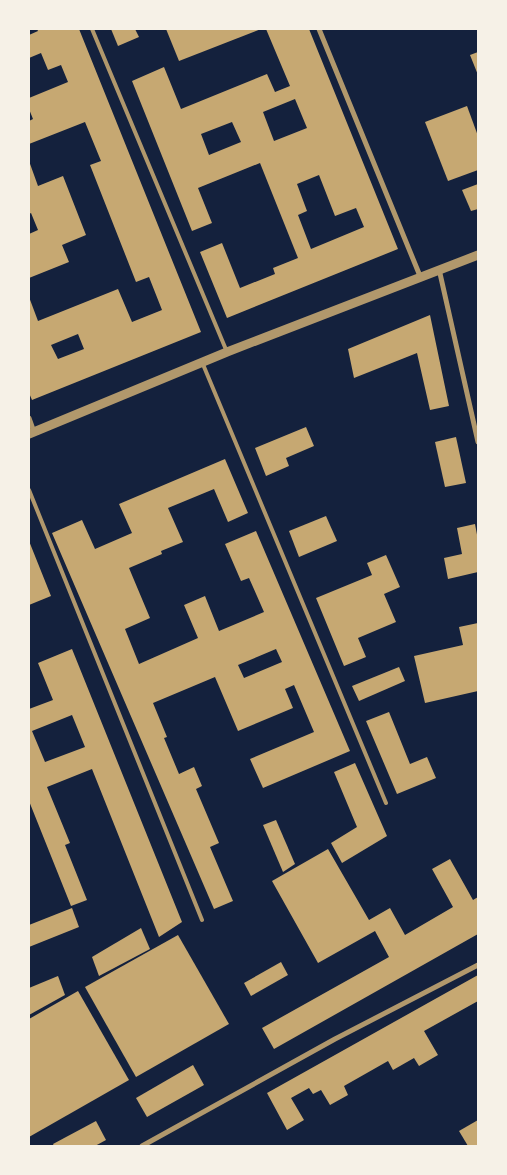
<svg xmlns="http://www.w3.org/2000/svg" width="507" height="1175" viewBox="0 0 507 1175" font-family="'Golos Text',sans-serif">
  <rect width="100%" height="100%" fill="#14213d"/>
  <!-- building -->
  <g fill="#c6a872" fill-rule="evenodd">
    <path d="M37,29H79L201,332L32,400L29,393V297L38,321L118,289L132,322L162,310L149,277L136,282L90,165L101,161L85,122L29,144V121L33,119L29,109V98L68,82L61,65L48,70L41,53L29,58V35L38,31ZM78,334L84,349L58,359L51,345Z"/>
    <polygon points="111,29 135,29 139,37 118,46"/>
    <polygon points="166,29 261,29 179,61"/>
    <path d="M266,29H309L398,249L227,318L200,252L222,243L240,288L275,274L273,268L298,258L260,163L198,188L212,223L192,231L132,81L164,67L181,109L267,74L275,92L290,86ZM295,99L307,128L274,141L263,112ZM232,122L241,142L209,155L201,134ZM319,175L335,216L356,208L364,227L311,249L298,215L307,211L297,184Z"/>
    <polygon points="478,52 478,75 470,55"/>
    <polygon points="467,106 478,136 478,170 448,181 425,122"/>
    <polygon points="29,161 38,186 63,176 86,235 62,245 69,262 29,278 29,234 38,230 31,213 29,214"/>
    <polygon points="478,184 478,209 471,211 462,190"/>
    <polygon points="430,315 449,406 430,410 417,353 354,378 348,349"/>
    <polygon points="306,427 314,446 286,458 289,466 266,476 255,448"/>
    <polygon points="456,437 466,483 445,487 435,442"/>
    <path d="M225,459L248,513L228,522L214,489L168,508L183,542L161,551L162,554L129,568L150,618L125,629L139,664L198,638L184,605L205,596L219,631L264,612L249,578L241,581L225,544L256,531L350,751L263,788L250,759L314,732L294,685L285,689L293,708L238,731L215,677L153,703L167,737L164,738L179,774L194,767L202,786L196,789L219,843L210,847L233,901L214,909L52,533L82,520L95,549L132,533L119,504ZM276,649L282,662L244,678L238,665Z"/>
    <polygon points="326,516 337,541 299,557 289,531"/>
    <polygon points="475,524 478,540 478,572 448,579 444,558 462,554 457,528"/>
    <polygon points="29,541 51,596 29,605"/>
    <polygon points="386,555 400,587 384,594 396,622 358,638 366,657 344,666 316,598 372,575 367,563"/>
    <polygon points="478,623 478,691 425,703 414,656 463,645 459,627"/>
    <path d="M72,649L182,922L159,937L92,769L47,787L70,843L65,845L87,900L71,906L29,801V709L53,700L38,663ZM72,715L85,747L45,762L32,731Z"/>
    <polygon points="399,667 405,681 359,701 352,686"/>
    <polygon points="389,712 410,764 427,757 436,778 397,794 366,721"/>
    <polygon points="355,763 387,836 342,863 331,843 357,827 334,772"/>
    <polygon points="276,820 295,864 283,872 263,825"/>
    <polygon points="328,849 369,920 390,908 405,935 453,907 432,869 450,859 473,900 478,897 478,934 274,1049 262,1028 389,957 375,931 318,963 272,881"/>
    <polygon points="72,908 79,927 29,947 29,925"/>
    <polygon points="141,928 150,949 99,976 92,957"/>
    <polygon points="178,935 229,1024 136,1077 85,987"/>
    <polygon points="281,962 288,975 251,996 244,983"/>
    <polygon points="478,975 478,1001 424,1031 438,1055 419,1066 414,1058 393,1070 388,1061 344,1086 348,1095 330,1105 321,1090 313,1094 309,1088 291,1098 304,1120 287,1130 267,1093"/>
    <polygon points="58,976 65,995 29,1015 29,988"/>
    <polygon points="78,991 129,1080 29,1137 29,1019"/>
    <polygon points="193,1065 204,1085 147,1117 136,1098"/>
    <polygon points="478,1120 478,1146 468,1146 459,1131"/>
    <polygon points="96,1121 106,1140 95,1146 54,1146 53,1144"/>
  </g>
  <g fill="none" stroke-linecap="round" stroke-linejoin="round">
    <!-- service -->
    <g stroke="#b1986c" stroke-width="4">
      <polyline points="92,29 227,352"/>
      <polyline points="202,362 386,803"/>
      <polyline points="29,490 202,920"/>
    </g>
    <!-- minor -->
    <g stroke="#b1986c" stroke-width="5">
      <polyline points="319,29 420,276"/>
      <polyline points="439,269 478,442"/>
      <polyline points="29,418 34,432"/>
      <polyline points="142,1146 335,1039 478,965"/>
    </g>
    <!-- tertiary -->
    <polyline stroke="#b1986c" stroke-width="9" points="29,434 227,352 478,255"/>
  </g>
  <!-- border -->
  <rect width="507" height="1175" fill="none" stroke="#f6f1e7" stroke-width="60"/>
</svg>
